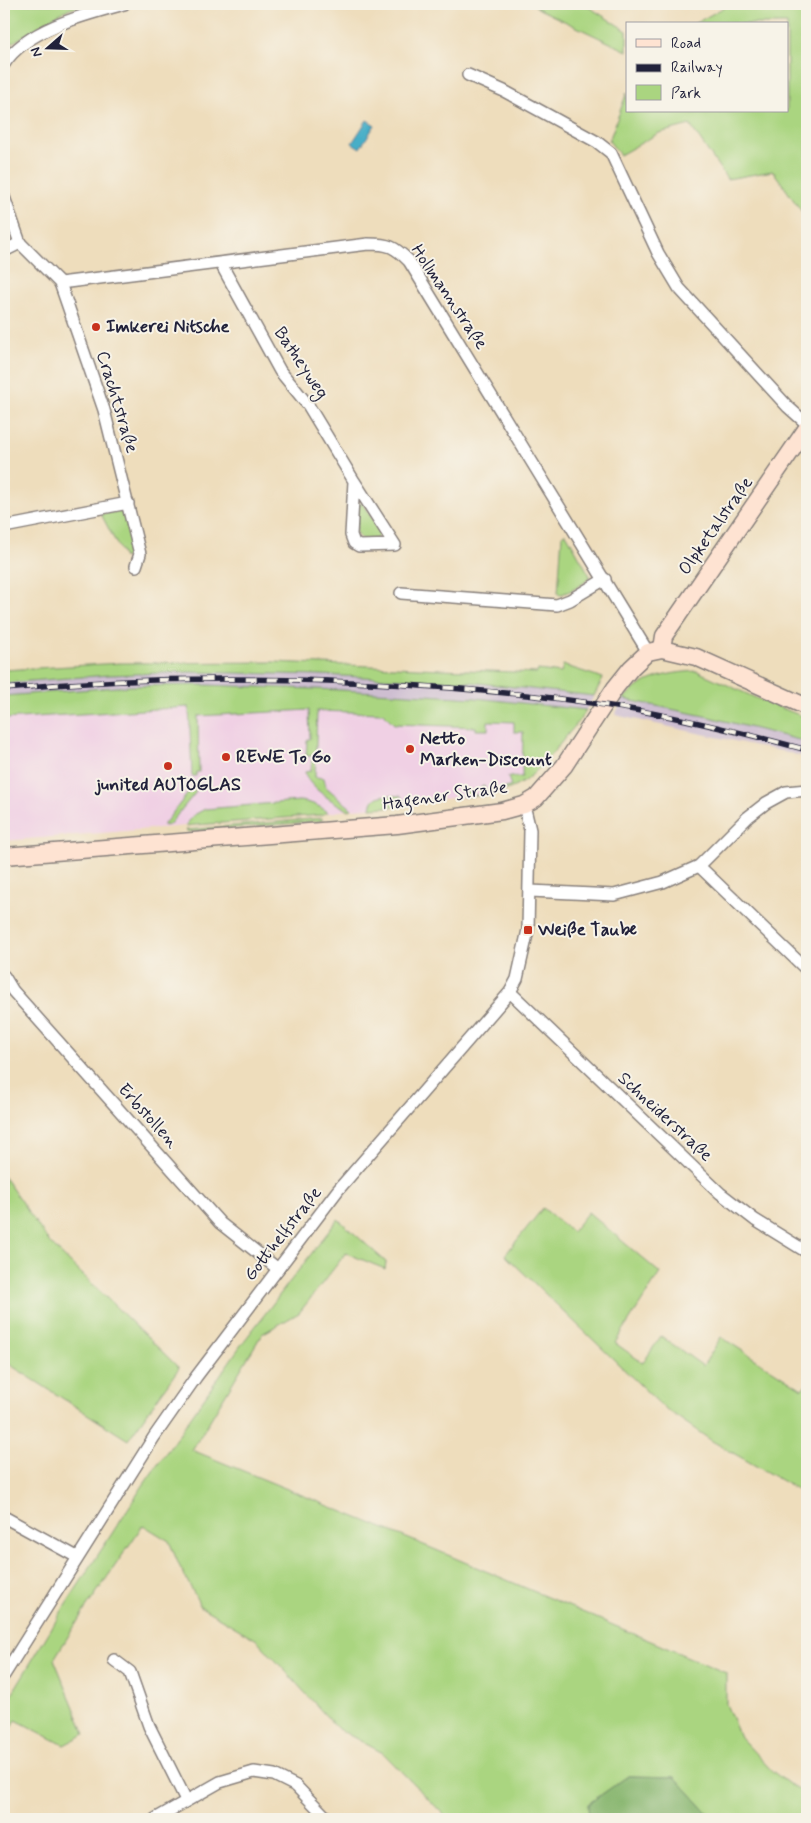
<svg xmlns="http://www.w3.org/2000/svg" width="811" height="1823" viewBox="0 0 811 1823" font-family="Mynerve,sans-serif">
  <rect width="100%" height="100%" fill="#f7f3e8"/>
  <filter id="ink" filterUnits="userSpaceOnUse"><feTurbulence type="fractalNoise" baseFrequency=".02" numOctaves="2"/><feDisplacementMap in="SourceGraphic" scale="10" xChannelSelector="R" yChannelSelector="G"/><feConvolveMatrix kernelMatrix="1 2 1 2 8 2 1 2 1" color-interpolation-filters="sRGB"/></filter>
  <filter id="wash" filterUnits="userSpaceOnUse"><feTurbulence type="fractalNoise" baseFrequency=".0096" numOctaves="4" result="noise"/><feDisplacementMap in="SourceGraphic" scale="20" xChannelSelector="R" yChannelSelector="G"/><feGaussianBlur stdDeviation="1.12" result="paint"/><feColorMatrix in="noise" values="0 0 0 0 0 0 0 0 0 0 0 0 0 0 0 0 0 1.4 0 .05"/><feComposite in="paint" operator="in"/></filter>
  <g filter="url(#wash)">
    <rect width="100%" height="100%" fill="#eeddbc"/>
    <!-- built -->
    <polygon fill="#f0d0e4" points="190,707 307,708 525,719 522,783 488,796 402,801 402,806 352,809 317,815 4,841 4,719"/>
    <!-- industrial -->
    <g fill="#cebed1">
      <polygon points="190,672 320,675 469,682 594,696 586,710 475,698 341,690 204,685 4,696 4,683 109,675"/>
      <polygon points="623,699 709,717 807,742 807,758 790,753 615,715"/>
    </g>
    <!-- green -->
    <g fill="#aad580" stroke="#667c5e">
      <polygon points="4,4 88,4 64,11 4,48"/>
      <polygon points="533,4 584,4 627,31 627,51 539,9"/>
      <polygon points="730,4 785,4 789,11 807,4 807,219 773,171 727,179 690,125 659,133 620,155 609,141 627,92 627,111 787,111 787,24 694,24"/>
      <polygon points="362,503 379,529 379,536 373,541 364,541 356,534 358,504"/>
      <path d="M117,512H121L125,516C129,528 137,549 124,558L101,514Z"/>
      <path d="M564,533L567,535L590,576C585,585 569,592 559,595L558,593L562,535Z"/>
      <polygon points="274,662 537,673 538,670 561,673 563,665 603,678 594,696 469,682 320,675 190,672 109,675 4,683 4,670 120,663"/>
      <path d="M697,671L756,698L807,718V742L709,717L623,699C644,677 667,673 697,671Z"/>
      <path d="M204,685L341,690L475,698L586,710C579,723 569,732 560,744C527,784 516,794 463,797V792L472,791L473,795H481V787L484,786L488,795L511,786L508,777H522L523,732H514V722L488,721V730H476V727L394,724L383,713L317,711L315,777L324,778L326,787L352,809L348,810C335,803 307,787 305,772L311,771L312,756H306L307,740L310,739L309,710L198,716L199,772H196V776H192L189,707L4,719V696L130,686Z"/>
      <polygon points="192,788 196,792 169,825 164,826 164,824"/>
      <path d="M400,796L402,797V806L371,808C373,792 387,796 400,796Z"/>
      <path d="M299,801C310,802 318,805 328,812L321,815L185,826L194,815L205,809Z"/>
      <polygon points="322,818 322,821 188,832 186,830"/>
      <polygon points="4,1177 50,1243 179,1368 128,1440 4,1361"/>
      <polygon points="543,1208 572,1232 588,1212 660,1273 615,1343 643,1363 661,1336 703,1366 721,1337 802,1389 807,1383 807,1495 712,1441 663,1407 505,1255"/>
      <polygon points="338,1219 386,1262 385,1269 346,1253 299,1313 262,1334 192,1450 436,1550 726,1673 726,1704 740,1737 772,1771 789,1784 807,1793 807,1819 713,1819 675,1777 628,1776 588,1804 589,1819 448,1819 383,1753 338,1729 257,1640 201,1607 179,1565 169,1541 143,1525 84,1611 54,1659 85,1734 64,1745 16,1720 4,1740 4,1707 63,1609 142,1487 241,1345"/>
    </g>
    <!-- forest -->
    <polygon fill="#87b66e" stroke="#546c54" points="628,1776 675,1777 713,1819 589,1819 588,1804"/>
    <!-- water -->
    <polygon fill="#47aec7" stroke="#346881" points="367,120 375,125 360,148 352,143"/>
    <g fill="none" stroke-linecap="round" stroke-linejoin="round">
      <!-- stream -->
      <polyline stroke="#47aec7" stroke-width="4" points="7,4 9,4"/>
    </g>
  </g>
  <g filter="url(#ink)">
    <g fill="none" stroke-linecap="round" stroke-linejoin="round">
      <!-- street casing -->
      <g stroke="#88807c" stroke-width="14">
        <g id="street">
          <path d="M4,64C26,29 87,14 124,4"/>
          <polyline points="468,75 504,91 597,142 611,153 658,253 679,288 788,407 807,424"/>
          <polyline points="4,197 20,243 4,251"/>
          <path d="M20,243L60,283L368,244C389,244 394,246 409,261L648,652"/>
          <polyline points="221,264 280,371 308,405 354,481 351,535 354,543 359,546 395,545 354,481"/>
          <polyline points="60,283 104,410 140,554 136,566"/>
          <polyline points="4,527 128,503"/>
          <polyline points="401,593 557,605 570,600 605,579"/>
          <polyline points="699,866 807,970"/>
          <polyline points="530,891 614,895 663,882 699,866 748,817 766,803 786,792 807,790"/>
          <polyline points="4,976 13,991 220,1223 278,1269"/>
          <polyline points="510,992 720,1193 755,1220 807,1252"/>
          <polyline points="4,1517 77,1557"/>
          <polyline points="114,1660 130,1672 149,1726 186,1800"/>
          <polyline points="4,1675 154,1437 196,1377 338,1190 510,992 517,979 528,930 530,830 524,805"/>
          <polyline points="155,1819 220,1782 254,1772 274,1775 296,1786 328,1819"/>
        </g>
      </g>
      <!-- secondary casing -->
      <g stroke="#88807c" stroke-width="19">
        <g id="secondary">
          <polyline points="662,649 664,636 807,428"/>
          <polyline points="4,856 397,825 502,811 524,805 536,798 564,766 615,688 631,668 648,652 662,649 696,657 807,707"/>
        </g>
      </g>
      <!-- street -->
      <use href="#street" stroke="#fff" stroke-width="11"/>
      <!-- secondary -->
      <use href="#secondary" stroke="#fee3d2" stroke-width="16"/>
      <!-- rail casing -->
      <g stroke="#22223b" stroke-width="5.5">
        <path id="rail" d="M4,689C112,679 220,677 329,681C425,685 522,692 617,707C681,717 744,733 807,750"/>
      </g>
      <!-- rail -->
      <use href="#rail" stroke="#f7f3e8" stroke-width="4" stroke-dasharray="11" stroke-linecap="butt"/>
    </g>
  </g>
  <!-- markers -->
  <g fill="#c8321e" stroke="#f7f3e8" stroke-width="2">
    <circle cx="96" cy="327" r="5"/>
    <circle cx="410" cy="749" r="5"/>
    <circle cx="226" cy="757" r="5"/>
    <circle cx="168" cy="766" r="5"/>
    <rect x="523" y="925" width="10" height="10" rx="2.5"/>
  </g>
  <g text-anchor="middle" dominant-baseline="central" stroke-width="4" stroke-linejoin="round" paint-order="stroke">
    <!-- street labels -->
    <g font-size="18" fill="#22223b" stroke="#f7f3e8">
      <text transform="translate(449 297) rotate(56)">Hollmannstraße</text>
      <text transform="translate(301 363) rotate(56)">Batheyweg</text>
      <text transform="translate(117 402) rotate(73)">Crachtstraße</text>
      <text transform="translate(716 526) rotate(-55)">Olpketalstraße</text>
      <text transform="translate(445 796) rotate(-8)">Hagener Straße</text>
      <text transform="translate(148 1116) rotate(48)">Erbstollen</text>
      <text transform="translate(665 1117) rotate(43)">Schneiderstraße</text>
      <text transform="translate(283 1234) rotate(-52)">Gotthelfstraße</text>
    </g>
    <!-- poi labels -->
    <g font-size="18" font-weight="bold" fill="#22223b" stroke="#f7f3e8" text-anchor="start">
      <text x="106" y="327">Imkerei Nitsche</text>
      <text x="420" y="739">Netto<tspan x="420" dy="21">Marken-Discount</tspan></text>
      <text x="236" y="757">REWE To Go</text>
      <text x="168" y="785" text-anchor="middle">junited AUTOGLAS</text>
      <text x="538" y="930">Weiße Taube</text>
    </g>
  </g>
  <!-- margin -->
  <rect width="811" height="1823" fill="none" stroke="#f7f3e8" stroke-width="20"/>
  <!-- legend -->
  <rect x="626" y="22" width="162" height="90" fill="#f7f3e8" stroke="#a29fa3"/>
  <rect x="636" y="39" width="25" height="8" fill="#fee3d2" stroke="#a29fa3"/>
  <text x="671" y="48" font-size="15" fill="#22223b">Road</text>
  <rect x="636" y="64" width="25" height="8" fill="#22223b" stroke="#a29fa3"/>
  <text x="671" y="72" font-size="15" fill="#22223b">Railway</text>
  <rect x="636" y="85" width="25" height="15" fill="#aad580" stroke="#a29fa3"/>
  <text x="671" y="98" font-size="15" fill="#22223b">Park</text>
  <!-- north arrow -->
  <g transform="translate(48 48) rotate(250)" stroke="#f7f3e8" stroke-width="4" paint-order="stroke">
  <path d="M0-4L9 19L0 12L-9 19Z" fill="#22223b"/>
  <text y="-8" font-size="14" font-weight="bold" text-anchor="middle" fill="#22223b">N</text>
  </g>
</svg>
